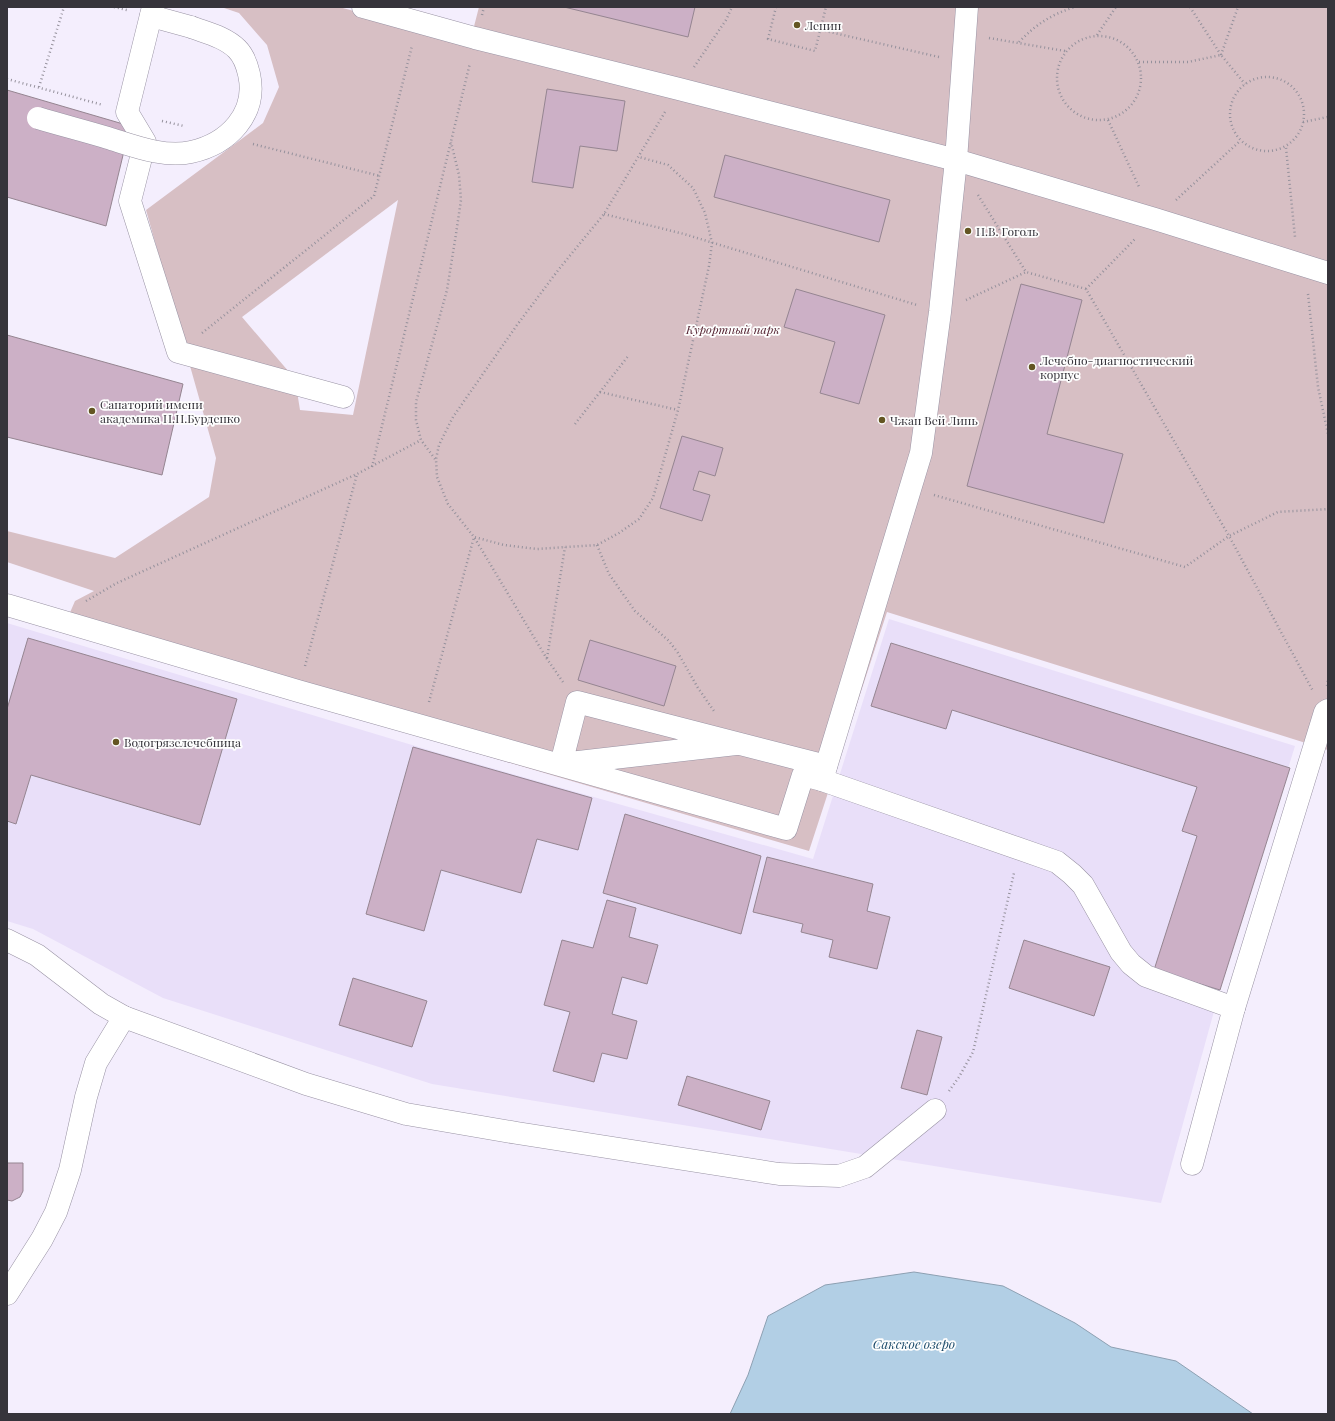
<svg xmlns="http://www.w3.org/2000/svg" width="1335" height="1421" viewBox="0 0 1335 1421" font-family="'Playfair Display',serif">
  <rect width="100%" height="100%" fill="#f4eefd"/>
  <!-- built -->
  <polygon fill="#e9dff9" points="889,619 1295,746 1221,986 1161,1203 432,1084 163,998 33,929 7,921 7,623 442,754 813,859"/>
  <!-- green -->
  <path fill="#d7bfc4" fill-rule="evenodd" d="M221,7H339L470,42L479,7H1328V750L887,612L809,851L62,631L75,601L94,591L7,562V531L115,558L209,497L216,458L146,210L263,123L279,87L267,45L239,13ZM398,200L353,415L300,410L295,379L242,317Z"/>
  <!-- water -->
  <polygon fill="#b2cfe5" stroke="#8da0b2" points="914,1272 1003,1286 1075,1323 1111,1347 1176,1361 1253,1414 730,1414 748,1375 768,1316 825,1285"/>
  <!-- building -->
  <g fill="#ccb0c6" stroke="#958591">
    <polygon points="564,7 695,7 688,37"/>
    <polygon points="547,89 625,101 617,151 580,146 573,188 532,182"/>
    <polygon points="7,90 130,126 106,226 7,197"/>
    <polygon points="725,155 890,200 879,242 714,197"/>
    <polygon points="1021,284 1082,300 1047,434 1123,454 1104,523 967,486"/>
    <polygon points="796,289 885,315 859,404 820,393 835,342 784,327"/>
    <polygon points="7,335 183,384 162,475 7,437"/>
    <polygon points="682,436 723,448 715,476 699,471 693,490 710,495 702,521 660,508"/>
    <polygon points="28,638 237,699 200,825 31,775 16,824 7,821 7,709"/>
    <polygon points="590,640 676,666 664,706 578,680"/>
    <polygon points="891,643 1290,768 1220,990 1154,970 1197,836 1182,831 1197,787 952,710 946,729 871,706"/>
    <polygon points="413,747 592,798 578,850 537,839 521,893 441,870 424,931 366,914"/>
    <polygon points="625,814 761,856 741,934 603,893"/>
    <polygon points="767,857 873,884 867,911 890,917 877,969 829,957 833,940 801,932 803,924 753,912"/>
    <polygon points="607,900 636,908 629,937 658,945 647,984 622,977 612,1014 637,1021 627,1059 602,1053 594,1082 553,1071 570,1012 544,1005 562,940 593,948"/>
    <polygon points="1024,940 1110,967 1094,1016 1009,988"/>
    <polygon points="353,978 427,1001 412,1047 339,1025"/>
    <polygon points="917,1030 942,1037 927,1095 901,1088"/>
    <polygon points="687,1076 770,1101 761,1130 678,1105"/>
    <polygon points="7,1163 23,1163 23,1191 20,1197 12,1201 7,1200"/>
  </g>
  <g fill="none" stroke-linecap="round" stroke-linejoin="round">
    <!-- minor casing -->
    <g stroke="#9993a4" stroke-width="23">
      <g id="minor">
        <polyline points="153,7 127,112 145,142 130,201 178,352 343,397"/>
        <polyline points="363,7 475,38 679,89 956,160 1155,219 1328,273"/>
        <polyline points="151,16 191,27"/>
        <polyline points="7,605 298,691 786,829 803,775 822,780 1057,862 1072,874 1083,885 1121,952 1131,964 1146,976 1234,1008"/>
        <polyline points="736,744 561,764 577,702 826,766"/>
        <polyline points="822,780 921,453 940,312 956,160 967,7"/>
        <polyline points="7,940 37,955 101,1004 124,1017 306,1084 406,1114 517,1133 779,1174 839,1176 865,1167 935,1110"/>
        <polyline points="1192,1164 1234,1008 1325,712 1328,710"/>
        <polyline points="7,1294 42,1239 56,1212 70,1170 86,1097 96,1063 124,1017"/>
      </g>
    </g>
    <!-- path -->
    <g stroke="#95919c" stroke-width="2.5" stroke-dasharray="1 3" stroke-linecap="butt">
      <polyline points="114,7 127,10"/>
      <polyline points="776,7 768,39 815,51 826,7"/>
      <polyline points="1190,7 1221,55"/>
      <polyline points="482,15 484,7"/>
      <polyline points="821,30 939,57"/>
      <polyline points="1097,35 1116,7"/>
      <circle cx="1099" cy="78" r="42"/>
      <polyline points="989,38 1065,51"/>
      <path d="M1019,42C1035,25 1052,14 1075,7"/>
      <polyline points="1221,55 1238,7"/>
      <polyline points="1139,62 1188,62 1221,55 1245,84"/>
      <polyline points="694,67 726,20 732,7"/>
      <circle cx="1267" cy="114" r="37"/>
      <polyline points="7,79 103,105"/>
      <polyline points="39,87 64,7"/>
      <polyline points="1108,120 1140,189"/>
      <polyline points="162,121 184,126"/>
      <polyline points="1303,122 1328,117"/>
      <polyline points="253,144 380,176"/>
      <polyline points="1286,148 1295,237"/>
      <polyline points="978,195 1026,272 1086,289 1229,536 1313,691"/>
      <polyline points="1176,200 1240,141"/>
      <polyline points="604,214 684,234 917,305"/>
      <polyline points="1086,289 1135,239"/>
      <polyline points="1308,294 1318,387 1328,434"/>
      <polyline points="966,300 1026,272"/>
      <polyline points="202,333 374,196 412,46"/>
      <polyline points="600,392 678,410"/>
      <polyline points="575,424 629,355"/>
      <polyline points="435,459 421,440 416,420 416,402 447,290 456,234 461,200 459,175 451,142"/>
      <polyline points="372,467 470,63"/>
      <polyline points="934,495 1185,567 1229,536 1278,512 1328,509"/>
      <polyline points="597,545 609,574 635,611 669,641 678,653 698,688 714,711"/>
      <polyline points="86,601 117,583 357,474 421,440"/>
      <polyline points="547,658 565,547"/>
      <polyline points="305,666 357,474"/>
      <polyline points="563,682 547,659 474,537 448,504 437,477 436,459 439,445 453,417 517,325 559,269 604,214 665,112"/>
      <polyline points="1327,686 1328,679"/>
      <polyline points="429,702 474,537 504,545 537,549 597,545 619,533 639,519 653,498 678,410 709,266 712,243 705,213 693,188 668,165 639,157"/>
      <polyline points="949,1091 959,1077 973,1052 1014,873"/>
    </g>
    <!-- minor -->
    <use href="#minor" stroke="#fff" stroke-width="22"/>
    <!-- minor-bridge casing -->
    <g stroke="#9993a4" stroke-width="23" stroke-linecap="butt">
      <path id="minor-bridge" d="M38,118C61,125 85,131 108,138C134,146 164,158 191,152C228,144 258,114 249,74C247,65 244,56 237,49C225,37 207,33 191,27"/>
    </g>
    <!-- minor-bridge -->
    <use href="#minor-bridge" stroke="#fff" stroke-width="22"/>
  </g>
  <!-- markers -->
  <g fill="#635522" stroke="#fefefe" stroke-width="1.5">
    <circle cx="797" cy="25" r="4"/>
    <circle cx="968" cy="231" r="4"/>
    <circle cx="1032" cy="367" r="4"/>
    <circle cx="92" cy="411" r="4"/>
    <circle cx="882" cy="420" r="4"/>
    <circle cx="116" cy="742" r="4"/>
  </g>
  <g text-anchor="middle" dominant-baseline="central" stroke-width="3.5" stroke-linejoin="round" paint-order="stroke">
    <!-- poi labels -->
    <g font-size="12" fill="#36343b" stroke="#fefefe" text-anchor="start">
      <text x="805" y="25">Ленин</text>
      <text x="976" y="231">Н.В. Гоголь</text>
      <text x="1040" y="360">Лечебно-диагностический<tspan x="1040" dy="14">корпус</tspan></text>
      <text x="100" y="404">Санаторий имени<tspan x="100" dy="14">академика Н.Н.Бурденко</tspan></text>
      <text x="890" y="420">Чжан Вей Линь</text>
      <text x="124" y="742">Водогрязелечебница</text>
    </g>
    <!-- park labels -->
    <g font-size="12" font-style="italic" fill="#552432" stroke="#fefefe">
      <text x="733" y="329">Курортный парк</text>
    </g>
    <!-- water labels -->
    <g font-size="13" font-style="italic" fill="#1c4b6b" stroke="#fefefe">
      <text x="914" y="1343">Сакское озеро</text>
    </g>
  </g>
  <!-- border -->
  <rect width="1335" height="1421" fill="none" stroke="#36343b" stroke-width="16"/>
</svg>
